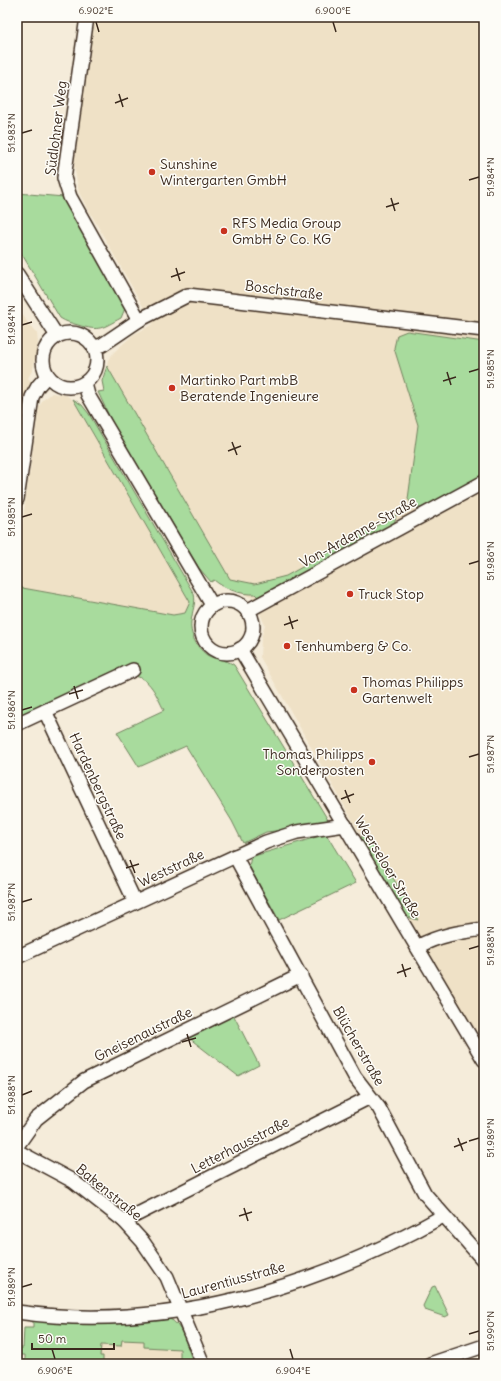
<svg xmlns="http://www.w3.org/2000/svg" width="501" height="1381" viewBox="0 0 501 1381" font-family="Delius,sans-serif">
  <rect width="100%" height="100%" fill="#f5ecda"/>
  <filter id="ink" filterUnits="userSpaceOnUse"><feTurbulence type="fractalNoise" baseFrequency=".025" numOctaves="2"/><feDisplacementMap in="SourceGraphic" scale="8" xChannelSelector="R" yChannelSelector="G"/><feConvolveMatrix kernelMatrix="1 2 1 2 8 2 1 2 1" color-interpolation-filters="sRGB"/></filter>
  <g filter="url(#ink)">
    <!-- built -->
    <g fill="#efe1c6">
      <polygon points="95,17 484,17 484,1052 260,657 261,638 265,625 253,598 232,590 229,577 107,366 108,360 114,352 133,335 153,324 79,193 74,165"/>
      <polygon points="17,305 29,325 37,333 38,343 33,369 28,378 33,383 17,456"/>
      <polygon points="52,393 66,395 73,400 190,602 185,613 173,615 17,587 17,559 39,407 43,400"/>
      <polygon points="168,1318 174,1321 178,1325 194,1364 31,1364 33,1319 84,1324 116,1324"/>
    </g>
    <!-- green -->
    <g fill="#a8db9d" stroke="#72825e">
      <path d="M17,193L64,197L126,306L121,318C102,328 100,332 78,325C71,323 66,322 60,318L17,246Z"/>
      <polygon points="407,331 484,342 484,477 421,508 413,506 408,499 418,425 394,348 397,335"/>
      <path d="M107,366L230,579L255,584L286,576L396,515L394,526L272,592L258,597L255,594C242,595 224,589 214,580L211,582L199,568L111,420L98,392L104,391L102,381Z"/>
      <path d="M73,399L82,405L89,414L194,594C196,603 193,608 192,616C188,632 195,646 207,655C215,660 226,659 234,665L328,820L320,826L266,832L243,843L232,821L186,746L139,767L117,732L164,710C157,697 150,676 132,676L17,717V587L173,615L185,613L190,602Z"/>
      <polygon points="364,829 418,920 407,917 361,840"/>
      <polygon points="326,834 356,883 279,920 249,866 251,857"/>
      <polygon points="234,1016 259,1065 238,1076 189,1038"/>
      <polygon points="435,1286 449,1315 445,1317 425,1310 423,1306 432,1287"/>
      <path d="M168,1318C183,1324 186,1345 192,1359L185,1362L186,1364H180V1349L144,1347V1341L122,1340L121,1346L101,1345L100,1356H103V1364H25V1355H18V1348H23L24,1328H33V1319C78,1326 123,1323 168,1318Z"/>
    </g>
    <g fill="none" stroke-linecap="round" stroke-linejoin="round">
      <!-- minor casing -->
      <g stroke="#3b2a1e" stroke-width="16">
        <g id="minor">
          <polyline points="87,17 64,178 70,197 139,320"/>
          <polyline points="17,274 57,336"/>
          <circle cx="70" cy="360" r="27"/>
          <polyline points="94,347 102,345 139,320 188,295 484,330"/>
          <polyline points="85,384 88,395 212,605"/>
          <polyline points="17,499 32,397 38,386 47,376"/>
          <circle cx="227" cy="627" r="26"/>
          <polyline points="247,611 484,482"/>
          <polyline points="240,649 484,1060"/>
          <polyline points="45,711 135,902"/>
          <polyline points="17,724 133,670"/>
          <polyline points="235,856 355,1077 379,1108 425,1194 484,1261"/>
          <path d="M417,947C439,935 460,932 484,929"/>
          <polyline points="17,957 266,842 297,832 345,825"/>
          <polyline points="17,1146 36,1119 84,1081 301,975"/>
          <polyline points="17,1151 73,1181 124,1221 143,1242 167,1277 203,1364"/>
          <polyline points="124,1221 370,1097"/>
          <path d="M17,1312C164,1333 316,1288 443,1216"/>
          <polyline points="430,1364 484,1346"/>
        </g>
      </g>
      <!-- minor -->
      <use href="#minor" stroke="#fdfcf7" stroke-width="13"/>
    </g>
  </g>
  <!-- ticks -->
  <path fill="none" stroke="#3b2a1e" stroke-width="1.5" d="M96,22L99,32M333,22L336,32M119,94L123,107M115,103L128,98M22,133L32,130M469,180L479,177M391,198L395,211M386,207L399,203M176,268L180,281M171,277L185,272M22,325L32,322M447,372L451,385M469,372L479,369M443,381L456,377M232,442L237,455M228,451L241,446M22,517L32,514M469,564L479,561M289,616L293,629M284,625L298,620M74,686L78,699M69,694L83,690M22,710L32,707M469,757L479,754M345,790L350,803M341,799L354,794M130,860L135,873M126,868L139,864M22,902L32,899M469,949L479,946M402,964L406,977M397,973L411,968M187,1034L191,1047M182,1042L196,1038M22,1095L32,1091M458,1138L463,1151M469,1141L479,1138M454,1147L467,1142M244,1208L248,1221M239,1216L252,1212M22,1287L32,1284M469,1334L479,1331M52,1349L55,1359M290,1349L293,1359"/>
  <!-- markers -->
  <g fill="#c8321e" stroke="#fdfcf7" stroke-width="1.5">
    <circle cx="152" cy="172" r="4"/>
    <circle cx="224" cy="231" r="4"/>
    <circle cx="172" cy="388" r="4"/>
    <circle cx="350" cy="594" r="4"/>
    <circle cx="287" cy="646" r="4"/>
    <circle cx="354" cy="690" r="4"/>
    <circle cx="372" cy="762" r="4"/>
  </g>
  <g text-anchor="middle" dominant-baseline="central" stroke-width="3" stroke-linejoin="round" paint-order="stroke">
    <!-- street labels -->
    <g font-size="14" fill="#3b2a1e" stroke="#fdfcf7">
      <text transform="translate(56 128) rotate(-83)">Südlohner Weg</text>
      <text transform="translate(284 290) rotate(7)">Boschstraße</text>
      <text transform="translate(358 532) rotate(-29)">Von-Ardenne-Straße</text>
      <text transform="translate(98 786) rotate(65)">Hardenbergstraße</text>
      <text transform="translate(388 867) rotate(59)">Weerseloer Straße</text>
      <text transform="translate(171 868) rotate(-25)">Weststraße</text>
      <text transform="translate(143 1034) rotate(-26)">Gneisenaustraße</text>
      <text transform="translate(359 1046) rotate(60)">Blücherstraße</text>
      <text transform="translate(240 1145) rotate(-27)">Letterhausstraße</text>
      <text transform="translate(109 1192) rotate(39)">Bakenstraße</text>
      <text transform="translate(233 1280) rotate(-15)">Laurentiusstraße</text>
    </g>
    <!-- poi labels -->
    <g font-size="14" fill="#3b2a1e" stroke="#fdfcf7" text-anchor="start">
      <text x="160" y="164">Sunshine<tspan x="160" dy="16">Wintergarten GmbH</tspan></text>
      <text x="232" y="223">RFS Media Group<tspan x="232" dy="16">GmbH &amp; Co. KG</tspan></text>
      <text x="180" y="380">Martinko Part mbB<tspan x="180" dy="16">Beratende Ingenieure</tspan></text>
      <text x="358" y="594">Truck Stop</text>
      <text x="295" y="646">Tenhumberg &amp; Co.</text>
      <text x="362" y="682">Thomas Philipps<tspan x="362" dy="16">Gartenwelt</tspan></text>
      <text x="364" y="754" text-anchor="end">Thomas Philipps<tspan x="364" dy="16">Sonderposten</tspan></text>
    </g>
  </g>
  <!-- margin -->
  <rect width="501" height="1381" fill="none" stroke="#fdfcf7" stroke-width="44"/>
  <!-- scale -->
  <path d="M32 1343v6h82v-6" fill="none" stroke="#3b2a1e" stroke-width="2"/>
  <text x="38" y="1343" font-size="12" fill="#3b2a1e" stroke="#fdfcf7" stroke-width="3" paint-order="stroke">50 m</text>
  <rect x="22" y="22" width="457" height="1337" fill="none" stroke="#3b2a1e" stroke-width="1.5"/>
  <g font-size="10" text-anchor="middle" fill="#3b2a1e">
    <text x="96" y="14">6.902°E</text>
    <text x="333" y="14">6.900°E</text>
    <text transform="translate(11 133) rotate(-90)" y="4">51.983°N</text>
    <text transform="translate(490 177) rotate(-90)" y="4">51.984°N</text>
    <text transform="translate(11 325) rotate(-90)" y="4">51.984°N</text>
    <text transform="translate(490 369) rotate(-90)" y="4">51.985°N</text>
    <text transform="translate(11 517) rotate(-90)" y="4">51.985°N</text>
    <text transform="translate(490 561) rotate(-90)" y="4">51.986°N</text>
    <text transform="translate(11 710) rotate(-90)" y="4">51.986°N</text>
    <text transform="translate(490 754) rotate(-90)" y="4">51.987°N</text>
    <text transform="translate(11 902) rotate(-90)" y="4">51.987°N</text>
    <text transform="translate(490 946) rotate(-90)" y="4">51.988°N</text>
    <text transform="translate(11 1095) rotate(-90)" y="4">51.988°N</text>
    <text transform="translate(490 1138) rotate(-90)" y="4">51.989°N</text>
    <text transform="translate(11 1287) rotate(-90)" y="4">51.989°N</text>
    <text transform="translate(490 1331) rotate(-90)" y="4">51.990°N</text>
    <text x="55" y="1374">6.906°E</text>
    <text x="293" y="1374">6.904°E</text>
  </g>
</svg>
